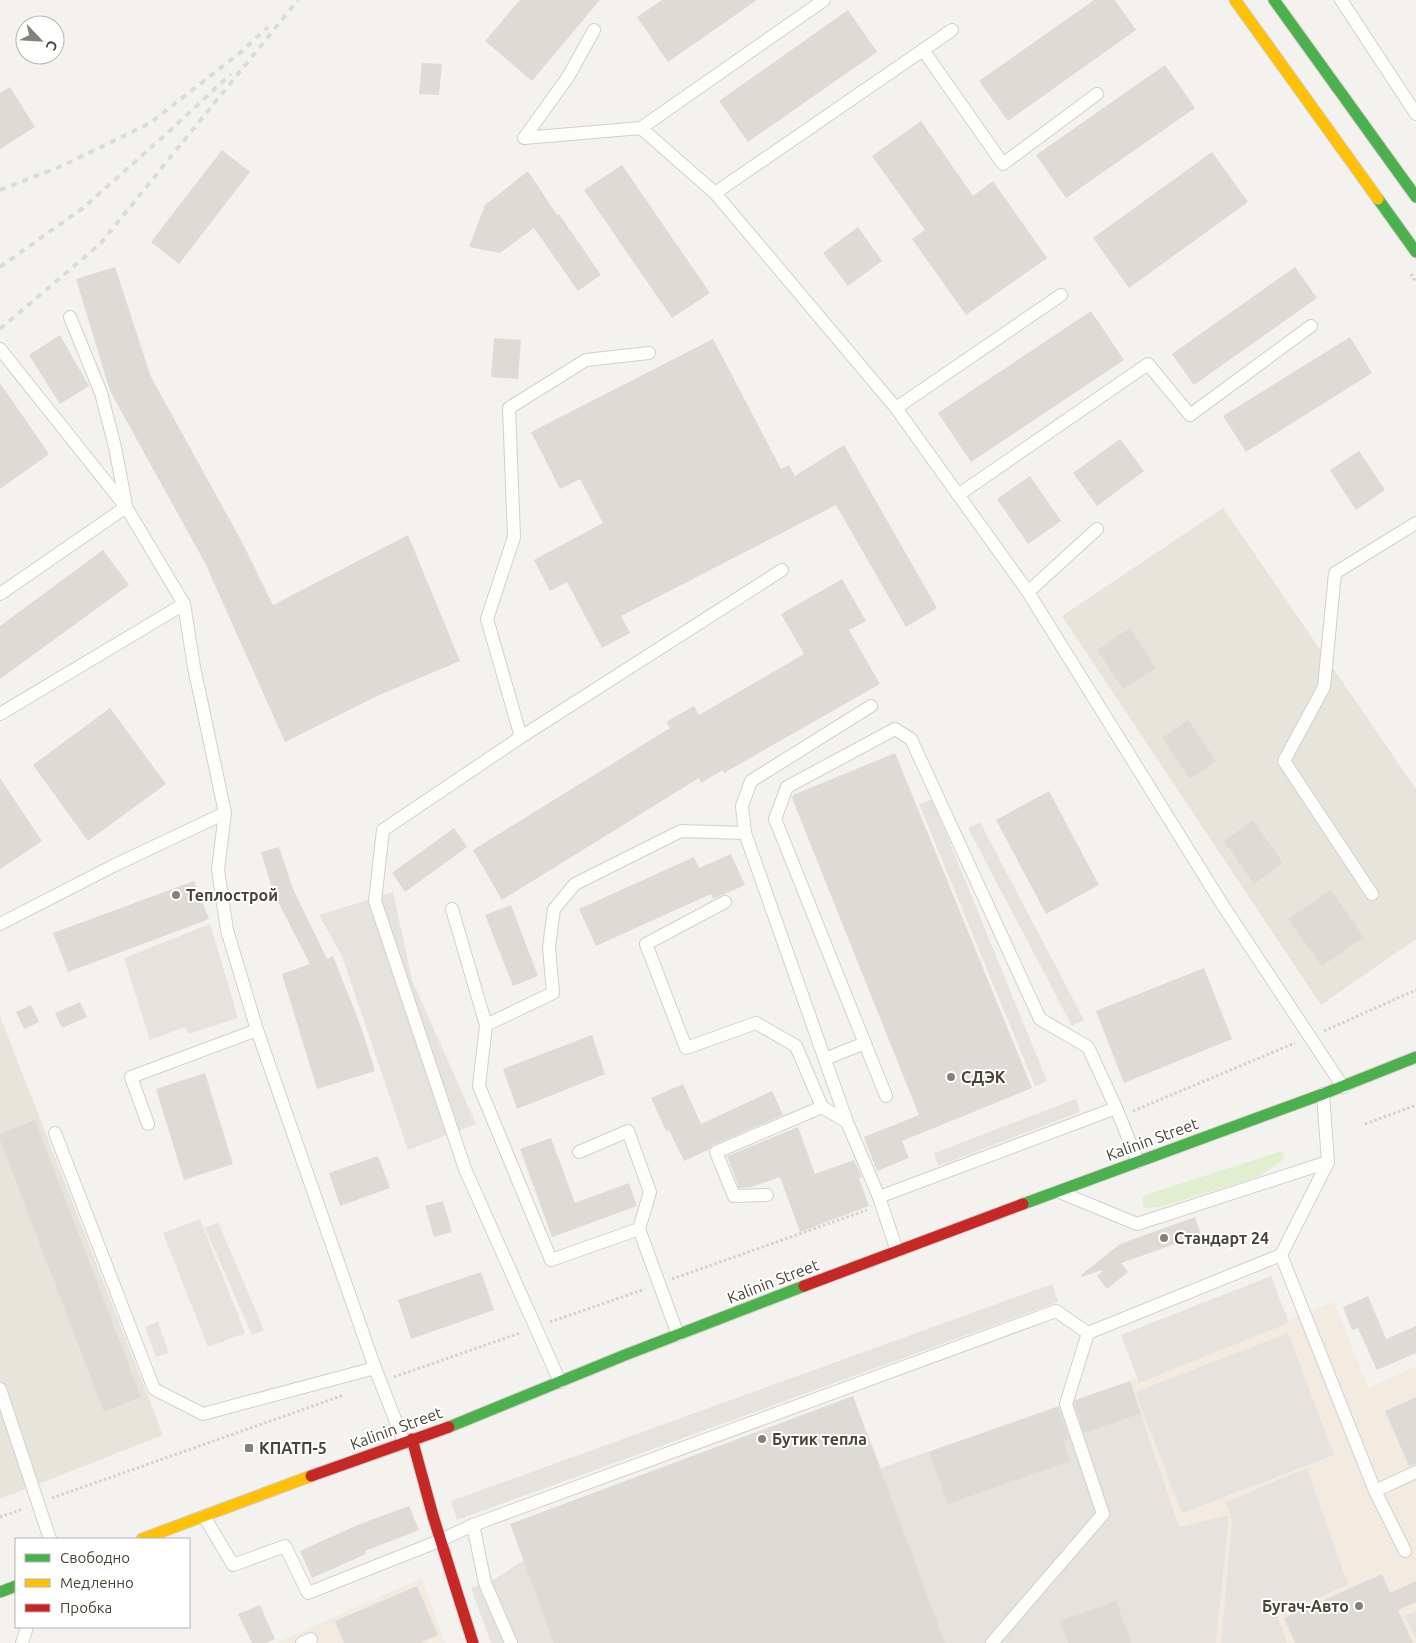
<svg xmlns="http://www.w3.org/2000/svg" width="1416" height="1643" viewBox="0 0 1416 1643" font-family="Ubuntu,sans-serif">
  <rect width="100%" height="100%" fill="#f4f2ee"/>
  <!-- residential -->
  <g fill="#e7e4dc">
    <polygon points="1223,508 1416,789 1416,939 1321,1005 1062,616"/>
    <polygon points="0,1016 163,1435 0,1499"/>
  </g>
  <!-- commercial -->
  <g fill="#f3ebdf">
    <polygon points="1334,1302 1368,1388 1416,1366 1416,1643 1216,1643 1229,1515 1179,1527 1130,1381"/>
    <polygon points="422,1578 445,1643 276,1643"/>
  </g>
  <!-- industrial -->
  <polygon fill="#e6e2de" points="1130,1381 1179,1527 1229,1515 1216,1643 491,1643 471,1588 495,1579 524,1560 867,1432 881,1468"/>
  <!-- green -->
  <polygon fill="#e1eecf" points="1282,1151 1284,1154 1282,1161 1258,1177 1160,1207 1144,1208 1142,1196"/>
  <!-- parking -->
  <g fill="#e6e3df">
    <polygon points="932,799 1047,1081 1035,1086 919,804"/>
    <polygon points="980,822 1084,1020 1072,1026 968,828"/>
    <polygon points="393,892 412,980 476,1124 408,1150 342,956 319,915"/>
    <polygon points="210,924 238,1018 189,1034 185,1027 150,1040 124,958"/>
    <polygon points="1076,1099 1080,1112 938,1166 934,1153"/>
    <polygon points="200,1219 245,1333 208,1347 163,1233"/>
    <polygon points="218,1222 264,1330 252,1335 205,1228"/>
    <polygon points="1271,1276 1289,1323 1139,1383 1121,1335"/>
    <polygon points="1052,1284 1058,1302 457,1520 451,1501"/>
    <polygon points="158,1322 169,1353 156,1357 145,1327"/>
    <polygon points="1288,1333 1334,1455 1182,1513 1135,1392"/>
    <polygon points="1307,1468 1348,1585 1277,1615 1287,1643 1221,1643 1232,1521 1226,1502"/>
    <polygon points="1416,1611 1416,1639 1405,1616"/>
  </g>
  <!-- building -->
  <g fill="#dedbd6">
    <polygon points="520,0 600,0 532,81 485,41"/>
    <polygon points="662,0 757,0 668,62 637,17"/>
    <polygon points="1094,0 1115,0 1136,30 1008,121 979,81"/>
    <polygon points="848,10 877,52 748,142 719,101"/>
    <polygon points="422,63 442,64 439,95 419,94"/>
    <polygon points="1165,65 1195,108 1066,198 1036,155"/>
    <polygon points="10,87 35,127 0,149 0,93"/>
    <polygon points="921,121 973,196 993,181 1047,258 966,315 912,239 925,230 872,156"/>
    <polygon points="222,150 250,172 179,264 151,242"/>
    <polygon points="1212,152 1248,202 1129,288 1093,238"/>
    <polygon points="622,165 710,293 672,318 584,190"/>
    <polygon points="528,171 557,215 559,214 601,275 578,291 534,228 500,253 469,247 485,205"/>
    <polygon points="858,227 882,261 848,286 823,253"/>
    <polygon points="115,267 151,377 242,542 273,605 408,535 460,661 377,696 285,742 205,563 110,391 76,279"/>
    <polygon points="1295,267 1317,298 1194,385 1172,354"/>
    <polygon points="1091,311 1124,360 971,462 938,413"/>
    <polygon points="60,335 89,386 60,404 29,355"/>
    <polygon points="1350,337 1372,373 1246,452 1223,416"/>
    <polygon points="494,338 521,340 518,379 491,377"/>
    <polygon points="713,339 781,469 789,465 795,476 844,445 937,608 906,627 836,505 621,616 630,633 602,648 567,582 550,591 534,560 603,523 580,479 560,489 531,432"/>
    <polygon points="0,383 49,454 0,489"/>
    <polygon points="1120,439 1144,471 1097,506 1073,473"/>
    <polygon points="1359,451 1385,490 1356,510 1330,470"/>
    <polygon points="1030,476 1061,521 1028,544 997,499"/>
    <polygon points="103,550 129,585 0,679 0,626"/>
    <polygon points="842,579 866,621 849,630 880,684 724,773 723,770 701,783 699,778 502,900 473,850 670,728 666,722 694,706 699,715 804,654 781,614"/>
    <polygon points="1130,628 1156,668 1123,689 1097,650"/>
    <polygon points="110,708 166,784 88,841 33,765"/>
    <polygon points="1188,720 1216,761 1190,779 1162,738"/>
    <polygon points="895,753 1032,1088 902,1141 909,1158 877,1171 864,1137 919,1115 792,798 793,795"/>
    <polygon points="0,778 42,841 0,869"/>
    <polygon points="1049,791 1099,885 1046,914 996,820"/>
    <polygon points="1253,820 1283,863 1254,884 1224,841"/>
    <polygon points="454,828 467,847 405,892 392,873"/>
    <polygon points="279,847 293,889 327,959 333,956 361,1027 375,1071 317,1089 282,974 310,964 273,892 261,852"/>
    <polygon points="731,854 745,885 713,899 711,894 596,946 579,909 694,857 699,868"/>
    <polygon points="194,881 209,919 68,972 53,933"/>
    <polygon points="1331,890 1364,937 1322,966 1288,919"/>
    <polygon points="511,905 538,976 513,986 485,915"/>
    <polygon points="1204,968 1232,1039 1124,1083 1096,1011"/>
    <polygon points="80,1002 87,1017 62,1028 55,1013"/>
    <polygon points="31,1005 39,1022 24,1029 16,1012"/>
    <polygon points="592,1035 605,1074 517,1109 503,1069"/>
    <polygon points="205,1073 233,1164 184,1180 156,1089"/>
    <polygon points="683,1084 701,1124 772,1091 783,1115 713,1145 708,1150 684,1161 669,1130 666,1131 651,1098"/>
    <polygon points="35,1120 141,1397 104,1412 0,1140 0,1134"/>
    <polygon points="798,1127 815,1174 854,1160 862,1177 859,1178 869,1206 800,1232 780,1177 751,1187 739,1188 727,1156"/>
    <polygon points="551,1138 575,1203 629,1183 637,1206 552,1237 520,1149"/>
    <polygon points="378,1156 390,1188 340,1206 329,1173"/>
    <polygon points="443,1201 452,1232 434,1237 425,1206"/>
    <polygon points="1195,1217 1201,1235 1121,1263 1128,1272 1107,1289 1097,1276 1103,1271 1102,1270 1082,1277 1081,1275 1120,1244"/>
    <polygon points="481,1272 494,1310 411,1339 398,1300"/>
    <polygon points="1368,1296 1386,1339 1416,1326 1416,1353 1377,1370 1358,1328 1352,1330 1343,1307"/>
    <polygon points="1130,1381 1141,1413 1084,1433 1075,1404 1076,1400"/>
    <polygon points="853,1396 945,1643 554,1643 510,1524"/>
    <polygon points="1416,1397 1416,1464 1409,1466 1385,1411"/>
    <polygon points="1058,1407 1069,1439 1064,1441 1070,1461 948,1504 929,1452"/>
    <polygon points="409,1506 419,1530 365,1551 366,1554 312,1578 300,1551 360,1524"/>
    <polygon points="1382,1574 1390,1593 1416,1581 1416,1602 1398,1610 1413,1643 1295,1643 1284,1618"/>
    <polygon points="417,1586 438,1635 420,1643 344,1643 335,1621"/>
    <polygon points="1116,1601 1131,1643 1068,1643 1060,1621"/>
    <polygon points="260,1605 275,1639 266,1643 252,1643 238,1614"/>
  </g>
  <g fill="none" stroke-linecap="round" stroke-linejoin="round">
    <!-- lane casing -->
    <g stroke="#d2d0cb" stroke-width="14">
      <g id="lane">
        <polyline points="1341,0 1416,114"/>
        <polyline points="594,30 568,77 524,138 641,128 715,193 896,408 1028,592 1222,904 1343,1087"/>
        <polyline points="923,50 1003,164 1097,94"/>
        <polyline points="641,128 824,0"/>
        <polyline points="715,193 952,30"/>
        <polyline points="70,317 101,393 115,447 126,505"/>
        <polyline points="0,349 126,507"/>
        <polyline points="896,408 1061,295"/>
        <polyline points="958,495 1148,364 1190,415 1311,326"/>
        <polyline points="1028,592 1097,529"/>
        <polyline points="0,594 126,507 184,604 194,667 225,813 218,870 227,930 257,1030 375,1368 404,1442"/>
        <polyline points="871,706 751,781 742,806 745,833 847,1122 879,1197 897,1251"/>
        <polyline points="0,714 184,604"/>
        <polyline points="521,737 782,570"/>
        <polyline points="1372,894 1284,761 1324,687 1335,573 1416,523"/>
        <polyline points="725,902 646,944 686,1048 756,1023 796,1046 822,1107"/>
        <polyline points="452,909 486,1025 479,1086 551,1260 639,1229 678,1335"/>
        <polyline points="0,924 113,866 225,813"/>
        <polyline points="486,1025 553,993 549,947 554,909 575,884 681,831 745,833"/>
        <polyline points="825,1059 865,1043"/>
        <polyline points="1323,1094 1328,1162 1281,1255 1375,1491 1405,1551"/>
        <polyline points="886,1096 775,819 787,787 895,729 911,739 1040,1019 1088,1047 1116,1108 1138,1162"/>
        <polyline points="148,1124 131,1077 257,1030"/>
        <polyline points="55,1133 154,1389 203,1414 375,1368"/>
        <polyline points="579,1152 628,1131 650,1192 639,1229"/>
        <polyline points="1062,1193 1137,1224 1328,1162"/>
        <polyline points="767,1195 734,1196 716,1152 822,1107 847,1122"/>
        <polyline points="879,1197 1116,1108"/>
        <polyline points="560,1382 465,1169 375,901 383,830 521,737 487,619 514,537 509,408 586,360 649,353"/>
        <polyline points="0,1389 50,1539"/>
        <polyline points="1375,1491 1416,1472"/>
        <polyline points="204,1516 233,1565 285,1546 308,1593 439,1541 473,1525 1056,1311 1088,1333 1281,1255"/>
        <polyline points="473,1525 485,1583 511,1643"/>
        <polyline points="22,1643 27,1627"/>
        <polyline points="302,1643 311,1639"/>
        <polyline points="992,1643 1103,1514 1066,1404 1088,1333"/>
      </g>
    </g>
    <!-- fast casing -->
    <g stroke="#d3cfc5" stroke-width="13">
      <g id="fast">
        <polyline points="1274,0 1416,197"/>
        <polyline points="1378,199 1416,252"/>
        <polyline points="1023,1204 1323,1094 1416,1057"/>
        <polyline points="449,1427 625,1355 804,1286"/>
        <polyline points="0,1592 16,1586"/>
      </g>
    </g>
    <!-- slow casing -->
    <g stroke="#d3cfc5" stroke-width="13">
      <g id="slow">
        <polyline points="1235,0 1378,199"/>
        <polyline points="142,1539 311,1476"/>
      </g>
    </g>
    <!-- jam casing -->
    <g stroke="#d3cfc5" stroke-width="13">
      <g id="jam">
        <polyline points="804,1286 1023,1204"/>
        <polyline points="412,1439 433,1516 473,1643"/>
        <polyline points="311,1476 449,1427"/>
      </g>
    </g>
    <!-- path -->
    <g stroke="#d3d2cc" stroke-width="3" stroke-dasharray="2.5 2.5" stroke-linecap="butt">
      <polyline points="1411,274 1416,282"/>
      <polyline points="1324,1031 1416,990"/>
      <polyline points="1133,1111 1295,1043"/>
      <polyline points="1365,1124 1416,1105"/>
      <polyline points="672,1279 867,1210"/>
      <polyline points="550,1322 645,1289"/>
      <polyline points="394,1377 520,1333"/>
      <polyline points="52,1498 344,1395"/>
      <polyline points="0,1517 23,1509"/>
    </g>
    <!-- lane -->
    <use href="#lane" stroke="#fdfdfc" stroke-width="12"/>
    <!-- fast -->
    <use href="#fast" stroke="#4caf50" stroke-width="11"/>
    <!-- slow -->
    <use href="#slow" stroke="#ffc107" stroke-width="11"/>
    <!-- jam -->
    <use href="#jam" stroke="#c62828" stroke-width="11"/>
    <!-- rail -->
    <g stroke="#dbdbda" stroke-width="4" stroke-dasharray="6 6" stroke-linecap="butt">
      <polyline points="0,190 64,165 150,123 241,52 268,27"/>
      <polyline points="0,267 83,208 164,136 231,74"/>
      <polyline points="0,329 100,244 298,0"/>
    </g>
  </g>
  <!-- markers -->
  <g fill="#868178" stroke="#fff" stroke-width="2">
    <circle cx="176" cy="895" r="5"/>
    <circle cx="951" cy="1077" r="5"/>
    <circle cx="1164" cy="1238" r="5"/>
    <circle cx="762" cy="1439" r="5"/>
    <rect x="244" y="1443" width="10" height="10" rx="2.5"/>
    <circle cx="1359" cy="1606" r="5"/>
  </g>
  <g text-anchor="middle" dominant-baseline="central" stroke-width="4" stroke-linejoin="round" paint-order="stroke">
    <!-- poi labels -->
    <g font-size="16" font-weight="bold" fill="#4b4439" stroke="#fff" text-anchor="start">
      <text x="186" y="895">Теплострой</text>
      <text x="961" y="1077">СДЭК</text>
      <text x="1174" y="1238">Стандарт 24</text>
      <text x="772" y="1439">Бутик тепла</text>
      <text x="259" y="1448">КПАТП-5</text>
      <text x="1349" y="1606" text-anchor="end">Бугач-Авто</text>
    </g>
    <!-- street labels -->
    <g font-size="16" fill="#4b4439" stroke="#fff">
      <text transform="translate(1152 1139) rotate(-20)">Kalinin Street</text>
      <text transform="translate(773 1281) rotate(-21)">Kalinin Street</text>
      <text transform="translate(396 1428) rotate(-20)">Kalinin Street</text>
    </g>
  </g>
  <!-- legend -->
  <rect x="15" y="1538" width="175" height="90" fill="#ffffff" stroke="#b7b4b0"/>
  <rect x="25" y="1554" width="25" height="8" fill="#4caf50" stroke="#b7b4b0"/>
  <text x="60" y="1563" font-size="15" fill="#4b4439">Свободно</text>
  <rect x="25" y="1579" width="25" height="8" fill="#ffc107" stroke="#b7b4b0"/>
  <text x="60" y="1588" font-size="15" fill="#4b4439">Медленно</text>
  <rect x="25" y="1604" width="25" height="8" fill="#c62828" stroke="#b7b4b0"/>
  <text x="60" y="1613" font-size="15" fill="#4b4439">Пробка</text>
  <!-- north arrow -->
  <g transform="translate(40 40) rotate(115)"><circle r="24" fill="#ffffff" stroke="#b7b4b0"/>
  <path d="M0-4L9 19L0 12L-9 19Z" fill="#868178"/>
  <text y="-8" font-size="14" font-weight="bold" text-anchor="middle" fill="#4b4439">С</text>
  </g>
</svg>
